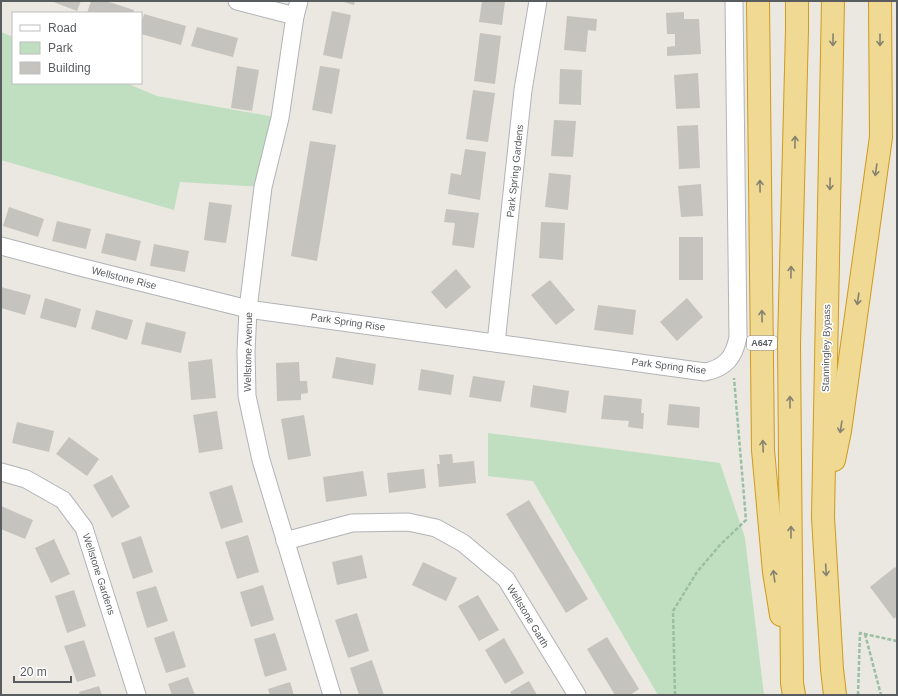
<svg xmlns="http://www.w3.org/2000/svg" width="898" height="696" viewBox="0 0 898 696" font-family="Arial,sans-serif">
  <rect width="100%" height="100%" fill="#eae8e0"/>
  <!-- green -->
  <g fill="#bfdfc0">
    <polygon points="1,32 13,37 13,83 126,83 157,96 280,118 263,187 180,182 174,210 1,160"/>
    <polygon points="488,433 720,463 745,538 764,695 658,695 533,481 488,476"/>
  </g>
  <!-- building -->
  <g fill="#c5c3bd">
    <polygon points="51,1 81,1 77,11"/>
    <polygon points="91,1 106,1 134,10 133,13 87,13"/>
    <polygon points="340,1 355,1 354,5"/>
    <polygon points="482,1 505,1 502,25 479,22"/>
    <polygon points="332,11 351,15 342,59 323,55"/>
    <polygon points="684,12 684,19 699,19 701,54 667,56 667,47 675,46 675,34 667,34 666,13"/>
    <polygon points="144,14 186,26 181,45 141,34 141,25"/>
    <polygon points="567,16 597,19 596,31 588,30 586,52 564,50"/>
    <polygon points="197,27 238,38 233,57 191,46"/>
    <polygon points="480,33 501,36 495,84 474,81"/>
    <polygon points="237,66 259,70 252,111 231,108"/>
    <polygon points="320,66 340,69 332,114 312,110"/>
    <polygon points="560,69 582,70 581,105 559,104"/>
    <polygon points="698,73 700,108 676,109 674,75"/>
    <polygon points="473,90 495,93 488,142 466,139"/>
    <polygon points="554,120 576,121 573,157 551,156"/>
    <polygon points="698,125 700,168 679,169 677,126"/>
    <polygon points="310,141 336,145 317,261 291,256"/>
    <polygon points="465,149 486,152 480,200 448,194 451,173 461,175"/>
    <polygon points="549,173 571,175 568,210 545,207"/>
    <polygon points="701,184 703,216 681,217 678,186"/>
    <polygon points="209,202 232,205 226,243 204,240"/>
    <polygon points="9,207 44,219 38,237 3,226"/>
    <polygon points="446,209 479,213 474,248 452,245 455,223 444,222"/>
    <polygon points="57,221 91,229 86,249 52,241"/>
    <polygon points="541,222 565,223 563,260 539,258"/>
    <polygon points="106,233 141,241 136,261 101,253"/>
    <rect x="679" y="237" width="24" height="43"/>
    <polygon points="154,244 189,251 185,272 150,266"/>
    <polygon points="456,269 471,287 446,309 431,292"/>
    <polygon points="550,280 575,310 556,325 531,295"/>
    <polygon points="1,287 31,295 25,315 1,308"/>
    <polygon points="45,298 81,309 76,328 40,318"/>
    <polygon points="687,298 703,317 677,341 660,322"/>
    <polygon points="598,305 636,310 633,335 594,330"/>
    <polygon points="96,310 133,320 127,340 91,329"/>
    <polygon points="146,322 186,332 181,353 141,344"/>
    <polygon points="336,357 376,364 373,385 332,378"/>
    <polygon points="212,359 216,398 191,400 188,362"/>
    <polygon points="299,362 300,381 307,381 308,393 301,394 301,400 277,401 276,363"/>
    <polygon points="421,369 454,375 451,395 418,390"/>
    <polygon points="473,376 505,381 501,402 469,397"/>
    <polygon points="533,385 569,391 566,413 530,407"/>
    <polygon points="604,395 642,399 641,413 644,413 643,429 628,427 629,421 601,419"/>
    <polygon points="669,404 700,407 699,428 667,425"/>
    <polygon points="217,411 223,449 199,453 193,415"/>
    <polygon points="304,415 311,456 288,460 281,419"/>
    <polygon points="17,422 54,431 49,452 12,443"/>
    <polygon points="69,437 99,459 87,476 56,454"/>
    <polygon points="452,454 453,463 474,461 476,483 439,487 437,464 440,464 439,455"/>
    <polygon points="424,469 426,488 389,493 387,473"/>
    <polygon points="363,471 367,496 326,502 323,477"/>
    <polygon points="112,475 130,507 112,518 93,485"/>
    <polygon points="232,485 243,522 221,529 209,492"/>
    <polygon points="529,500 588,599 566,613 506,514"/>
    <polygon points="1,506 33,520 25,539 1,529"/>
    <polygon points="248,535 259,572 237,579 225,542"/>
    <polygon points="141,536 153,572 133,579 121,543"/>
    <polygon points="54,539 70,574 51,583 35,548"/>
    <polygon points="362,555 367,578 337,585 332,562"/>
    <polygon points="423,562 457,578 446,601 412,585"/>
    <polygon points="895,567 897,570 897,616 894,619 870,587"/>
    <polygon points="263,585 274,620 251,627 240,592"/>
    <polygon points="156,586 168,621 147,628 136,592"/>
    <polygon points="74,590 86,626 67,633 55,596"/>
    <polygon points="478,595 499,630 479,641 458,606"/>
    <polygon points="357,613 369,651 348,658 335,620"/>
    <polygon points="174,631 186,667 166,673 154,638"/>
    <polygon points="275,633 287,670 265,677 254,639"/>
    <polygon points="607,637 639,689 630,695 615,695 587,649"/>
    <polygon points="504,638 524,673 505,684 485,650"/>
    <polygon points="84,640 96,676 77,682 64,646"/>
    <polygon points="372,660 384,695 359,695 350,668"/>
    <polygon points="188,677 195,695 172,695 168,684"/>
    <polygon points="529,681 537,695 512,695 510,692"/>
    <polygon points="290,682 294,695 270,695 268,689"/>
    <polygon points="99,686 102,695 80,695 79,692"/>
  </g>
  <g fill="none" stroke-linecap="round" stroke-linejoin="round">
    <!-- street casing -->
    <g stroke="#b1b3b7" stroke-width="19">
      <g id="street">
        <polyline points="237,1 295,16"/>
        <polyline points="299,1 295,16 280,118 263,187 248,309 246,352 247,396 261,460 332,695"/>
        <path d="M1,246L80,267L248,309L705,372C725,368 734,358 738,337L734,1"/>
        <polyline points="496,343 523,90 538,1"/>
        <polyline points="1,472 26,479 63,500 84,528 137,695"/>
        <polyline points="285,541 352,523 408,522 436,528 463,543 506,579 577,695"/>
      </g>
    </g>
    <!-- highway casing -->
    <g stroke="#d09a1b" stroke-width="24">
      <g id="highway">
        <polyline points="758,1 763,450 774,572 781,615"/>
        <polyline points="833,1 823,517 832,669 835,695"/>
        <polyline points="834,460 840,431 881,137 880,1"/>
        <polyline points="794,695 792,683 789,344 797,30 797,1"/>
      </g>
    </g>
    <!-- path -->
    <g stroke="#9abfa5" stroke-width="2.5" stroke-dasharray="4 2" stroke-linecap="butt">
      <polyline points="865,634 881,695"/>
      <polyline points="675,695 673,611 697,572 720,545 746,520 734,378"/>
      <polyline points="858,695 860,633 897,641"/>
    </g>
    <!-- street -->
    <use href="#street" stroke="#fff" stroke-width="17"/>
    <!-- highway -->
    <use href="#highway" stroke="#efd993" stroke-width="22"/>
  </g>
  <!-- one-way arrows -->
  <defs><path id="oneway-shaft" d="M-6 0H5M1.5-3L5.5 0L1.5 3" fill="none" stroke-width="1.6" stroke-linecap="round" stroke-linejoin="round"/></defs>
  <g stroke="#86826f">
    <use href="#oneway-shaft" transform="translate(833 40) rotate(91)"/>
    <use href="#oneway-shaft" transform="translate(880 40) rotate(90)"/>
    <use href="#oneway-shaft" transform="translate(795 142) rotate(-89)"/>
    <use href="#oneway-shaft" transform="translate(876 170) rotate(98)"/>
    <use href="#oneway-shaft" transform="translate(830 184) rotate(91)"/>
    <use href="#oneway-shaft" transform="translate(760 186) rotate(-91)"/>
    <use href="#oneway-shaft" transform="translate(791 272) rotate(-89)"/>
    <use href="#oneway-shaft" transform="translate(858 299) rotate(98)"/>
    <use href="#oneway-shaft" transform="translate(762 316) rotate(-91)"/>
    <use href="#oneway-shaft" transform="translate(790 402) rotate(-90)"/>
    <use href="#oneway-shaft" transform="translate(841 427) rotate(99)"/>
    <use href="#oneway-shaft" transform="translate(763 446) rotate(-92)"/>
    <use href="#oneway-shaft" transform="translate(791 532) rotate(-90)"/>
    <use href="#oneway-shaft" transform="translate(826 570) rotate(87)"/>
    <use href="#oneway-shaft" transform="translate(774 576) rotate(-98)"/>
  </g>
  <g text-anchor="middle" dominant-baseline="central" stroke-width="3" stroke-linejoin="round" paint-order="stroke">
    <!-- shield labels -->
    <rect fill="#fff" stroke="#8b8d8f" stroke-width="1" x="747" y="336" width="30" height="14" rx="3"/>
    <g font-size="9" font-weight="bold" fill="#595c5f">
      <text x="762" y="343">A647</text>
    </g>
    <!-- street labels -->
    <g font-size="10" fill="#595c5f" stroke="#fff">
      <text transform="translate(515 171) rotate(-84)">Park Spring Gardens</text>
      <text transform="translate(124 278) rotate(14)">Wellstone Rise</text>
      <text transform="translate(348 322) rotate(8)">Park Spring Rise</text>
      <text transform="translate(826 348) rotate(-89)">Stanningley Bypass</text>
      <text transform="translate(248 352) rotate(-89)">Wellstone Avenue</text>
      <text transform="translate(669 366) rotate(7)">Park Spring Rise</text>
      <text transform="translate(99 574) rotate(72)">Wellstone Gardens</text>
      <text transform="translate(528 616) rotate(59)">Wellstone Garth</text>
    </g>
  </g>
  <!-- border -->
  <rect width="898" height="696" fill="none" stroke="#595c5f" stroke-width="4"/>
  <!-- legend -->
  <rect x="12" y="12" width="130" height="72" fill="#ffffff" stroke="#bdbebf"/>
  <rect x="20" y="25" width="20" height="6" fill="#ffffff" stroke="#bdbebf"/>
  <text x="48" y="32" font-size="12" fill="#595c5f">Road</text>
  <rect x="20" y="42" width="20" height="12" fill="#bfdfc0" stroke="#bdbebf"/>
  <text x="48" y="52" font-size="12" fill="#595c5f">Park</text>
  <rect x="20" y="62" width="20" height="12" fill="#c5c3bd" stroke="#bdbebf"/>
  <text x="48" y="72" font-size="12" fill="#595c5f">Building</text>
  <!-- scale -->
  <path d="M14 676v6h57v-6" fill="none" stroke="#595c5f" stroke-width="2"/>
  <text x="20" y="676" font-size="12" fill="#595c5f" stroke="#ffffff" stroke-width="3" paint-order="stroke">20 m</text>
</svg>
